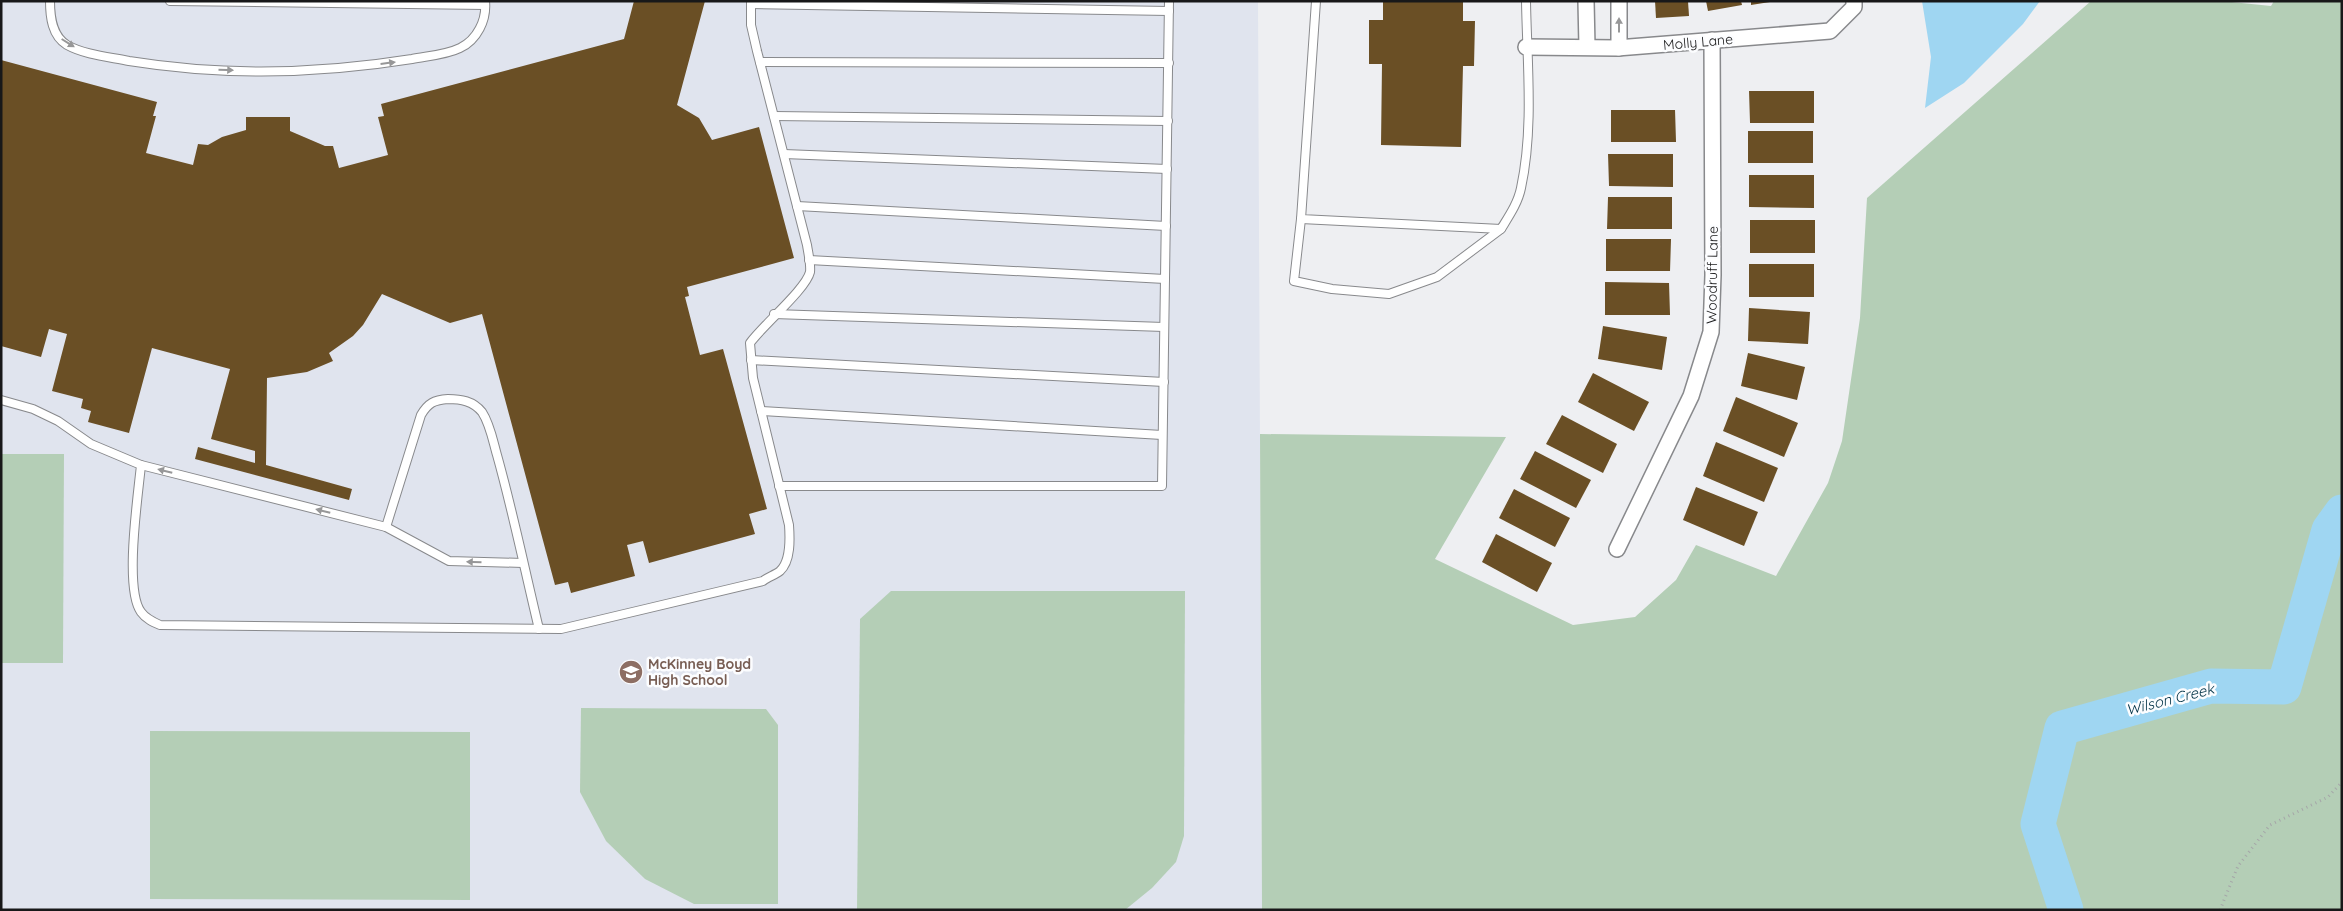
<svg xmlns="http://www.w3.org/2000/svg" width="2343" height="911" viewBox="0 0 2343 911" font-family="Quicksand,sans-serif">
  <rect width="100%" height="100%" fill="#eeeff2"/>
  <!-- built -->
  <polygon fill="#e0e4ee" points="1,1 1258,1 1262,910 1,910"/>
  <!-- green -->
  <g fill="#b4ceb6">
    <polygon points="2091,1 2222,1 2271,6 2274,1 2342,1 2342,910 1262,910 1260,434 1506,437 1435,559 1573,625 1635,617 1676,580 1696,545 1776,576 1828,483 1842,441 1860,318 1867,198"/>
    <polygon points="1,454 64,454 63,663 1,663"/>
    <polygon points="891,591 1185,591 1184,836 1176,862 1152,888 1125,910 857,910 860,619"/>
    <polygon points="581,708 766,709 778,725 778,904 694,904 645,879 606,841 580,792"/>
    <polygon points="150,731 470,732 470,900 150,899"/>
  </g>
  <!-- water -->
  <polygon fill="#9fd6f2" points="1922,1 2040,1 2023,24 1964,83 1925,108 1931,57"/>
  <g fill="none" stroke-linecap="round" stroke-linejoin="round">
    <!-- river -->
    <polyline stroke="#9fd6f2" stroke-width="35" points="2066,910 2038,824 2062,728 2211,686 2284,687 2329,530 2342,512"/>
  </g>
  <!-- building -->
  <g fill="#6a4f25">
    <polygon points="634,1 705,1 677,105 699,118 712,140 759,127 794,258 687,287 689,296 685,297 700,355 723,349 767,509 749,514 755,534 649,563 643,541 627,545 635,576 571,593 568,582 555,585 482,314 450,323 382,294 363,325 353,336 329,353 333,361 307,372 267,378 266,465 352,489 349,500 195,459 198,447 255,463 255,451 211,439 230,369 152,348 129,433 88,422 91,411 81,408 83,399 52,391 67,334 49,329 41,357 1,346 1,60 157,102 153,116 156,116 146,153 193,165 198,144 208,145 222,137 246,130 246,117 290,117 290,131 325,146 333,146 339,168 388,155 378,117 384,116 381,104 624,39"/>
    <polygon points="1383,1 1463,1 1463,21 1475,21 1474,66 1463,66 1461,147 1381,145 1382,64 1369,64 1369,20 1383,20"/>
    <polygon points="1655,1 1688,1 1689,16 1656,18"/>
    <polygon points="1706,1 1741,1 1742,5 1708,11"/>
    <polygon points="1751,1 1770,1 1770,2 1751,5"/>
    <polygon points="1749,91 1814,91 1814,123 1750,123"/>
    <polygon points="1611,110 1675,110 1676,142 1611,142"/>
    <rect x="1748" y="131" width="65" height="32"/>
    <polygon points="1608,154 1673,154 1673,187 1609,186"/>
    <polygon points="1749,175 1814,175 1814,208 1749,207"/>
    <polygon points="1608,197 1672,197 1672,229 1607,229"/>
    <rect x="1750" y="220" width="65" height="33"/>
    <polygon points="1606,239 1671,239 1670,271 1606,271"/>
    <rect x="1749" y="264" width="65" height="33"/>
    <polygon points="1605,282 1669,283 1670,315 1605,315"/>
    <polygon points="1749,308 1810,312 1808,344 1748,341"/>
    <polygon points="1603,326 1667,337 1662,370 1598,359"/>
    <polygon points="1748,353 1805,367 1797,400 1741,386"/>
    <polygon points="1593,373 1649,402 1634,431 1578,402"/>
    <polygon points="1736,397 1798,423 1784,457 1723,431"/>
    <polygon points="1562,415 1617,444 1603,473 1546,444"/>
    <polygon points="1716,442 1778,468 1764,502 1703,476"/>
    <polygon points="1535,451 1591,480 1576,508 1520,479"/>
    <polygon points="1696,487 1758,512 1744,546 1683,520"/>
    <polygon points="1514,489 1570,518 1555,547 1499,518"/>
    <polygon points="1496,534 1552,563 1537,592 1482,562"/>
  </g>
  <g fill="none" stroke-linecap="round" stroke-linejoin="round">
    <!-- service casing -->
    <g stroke="#88898c" stroke-width="10">
      <g id="service">
        <path d="M50,1C50,17 52,36 67,45C85,55 110,57 129,61C222,76 319,74 412,59C427,56 446,55 460,48C477,40 487,20 485,1"/>
        <polyline points="170,1 485,5"/>
        <path d="M1316,1L1301,219L1501,229C1509,216 1518,203 1521,188C1534,128 1527,62 1526,1"/>
        <polyline points="751,4 1169,11"/>
        <polyline points="760,62 1169,63"/>
        <polyline points="774,116 1168,121"/>
        <polyline points="784,154 1167,169"/>
        <polyline points="797,206 1166,226"/>
        <polyline points="1301,219 1294,281 1332,289 1389,294 1437,277 1501,229"/>
        <polyline points="809,260 1165,279"/>
        <polyline points="774,314 1164,327"/>
        <polyline points="751,360 1164,382"/>
        <path d="M1,400L33,409L58,421L91,444L141,465C138,496 124,589 141,612C146,619 153,622 160,625L561,629L763,581C768,577 775,575 780,571C791,561 790,539 789,525L753,378L750,343C763,325 806,289 810,272C811,264 808,252 807,245L757,51L751,25V1"/>
        <polyline points="761,411 1162,435"/>
        <polyline points="141,465 386,527 449,561 523,563"/>
        <polyline points="779,486 1162,486 1169,1"/>
        <path d="M386,527L421,415C428,403 434,400 448,399C461,399 473,401 482,412C490,424 493,441 497,455C513,512 525,571 539,629"/>
      </g>
    </g>
    <!-- minor casing -->
    <g stroke="#88898c" stroke-width="18">
      <g id="minor">
        <polyline points="1586,1 1587,47"/>
        <polyline points="1619,1 1619,48"/>
        <polyline points="1526,47 1617,48 1830,31 1854,7 1854,1"/>
        <polyline points="1617,549 1691,396 1711,332 1713,275 1712,40"/>
      </g>
    </g>
    <!-- path -->
    <polyline stroke="#a5a6a8" stroke-width="3" stroke-dasharray="1 4" stroke-linecap="butt" points="2220,910 2238,866 2270,825 2328,797 2342,782"/>
    <!-- service -->
    <use href="#service" stroke="#fff" stroke-width="8"/>
    <!-- minor -->
    <use href="#minor" stroke="#fff" stroke-width="15"/>
  </g>
  <!-- one-way arrows -->
  <defs><path id="oneway-solid" d="M-6-.8H1V-3.2L6.5 0L1 3.2V.8H-6Z" transform="scale(1.25)"/></defs>
  <g fill="#979798">
    <use href="#oneway-solid" transform="translate(1619 25) rotate(-90)"/>
    <use href="#oneway-solid" transform="translate(68 43) rotate(32)"/>
    <use href="#oneway-solid" transform="translate(388 63) rotate(-7)"/>
    <use href="#oneway-solid" transform="translate(226 70) rotate(2)"/>
    <use href="#oneway-solid" transform="translate(165 471) rotate(-166)"/>
    <use href="#oneway-solid" transform="translate(323 511) rotate(-166)"/>
    <use href="#oneway-solid" transform="translate(474 562) rotate(-178)"/>
  </g>
  <!-- icons -->
  <defs>
    <g id="school-disc" transform="scale(1.25)"><circle r="9.5" fill="#8d6e63" stroke="#fcfdff"/><path d="M0-5L7-2L0 1L-7-2ZM-4 1L0 2.5L4 1V4Q0 6-4 4Z" fill="#fff"/></g>
  </defs>
  <g fill-rule="evenodd">
    <use href="#school-disc" x="631" y="672"/>
  </g>
  <g text-anchor="middle" dominant-baseline="central" stroke-width="5" stroke-linejoin="round" paint-order="stroke">
    <!-- street labels -->
    <g font-size="14" fill="#181819" stroke="#fcfdff">
      <text transform="translate(1698 42) rotate(-5)">Molly Lane</text>
      <text transform="translate(1712 275) rotate(-89)">Woodruff Lane</text>
    </g>
    <!-- education labels -->
    <g font-size="14" font-weight="bold" fill="#785e54" stroke="#fcfdff" text-anchor="start">
      <text x="648" y="664">McKinney Boyd<tspan x="648" dy="16">High School</tspan></text>
    </g>
    <!-- water labels -->
    <g font-size="15" font-style="italic" fill="#023347" stroke="#fcfdff">
      <text transform="translate(2170 699) rotate(-14)">Wilson Creek</text>
    </g>
  </g>
  <!-- border -->
  <rect width="2343" height="911" fill="none" stroke="#181819" stroke-width="5"/>
</svg>
